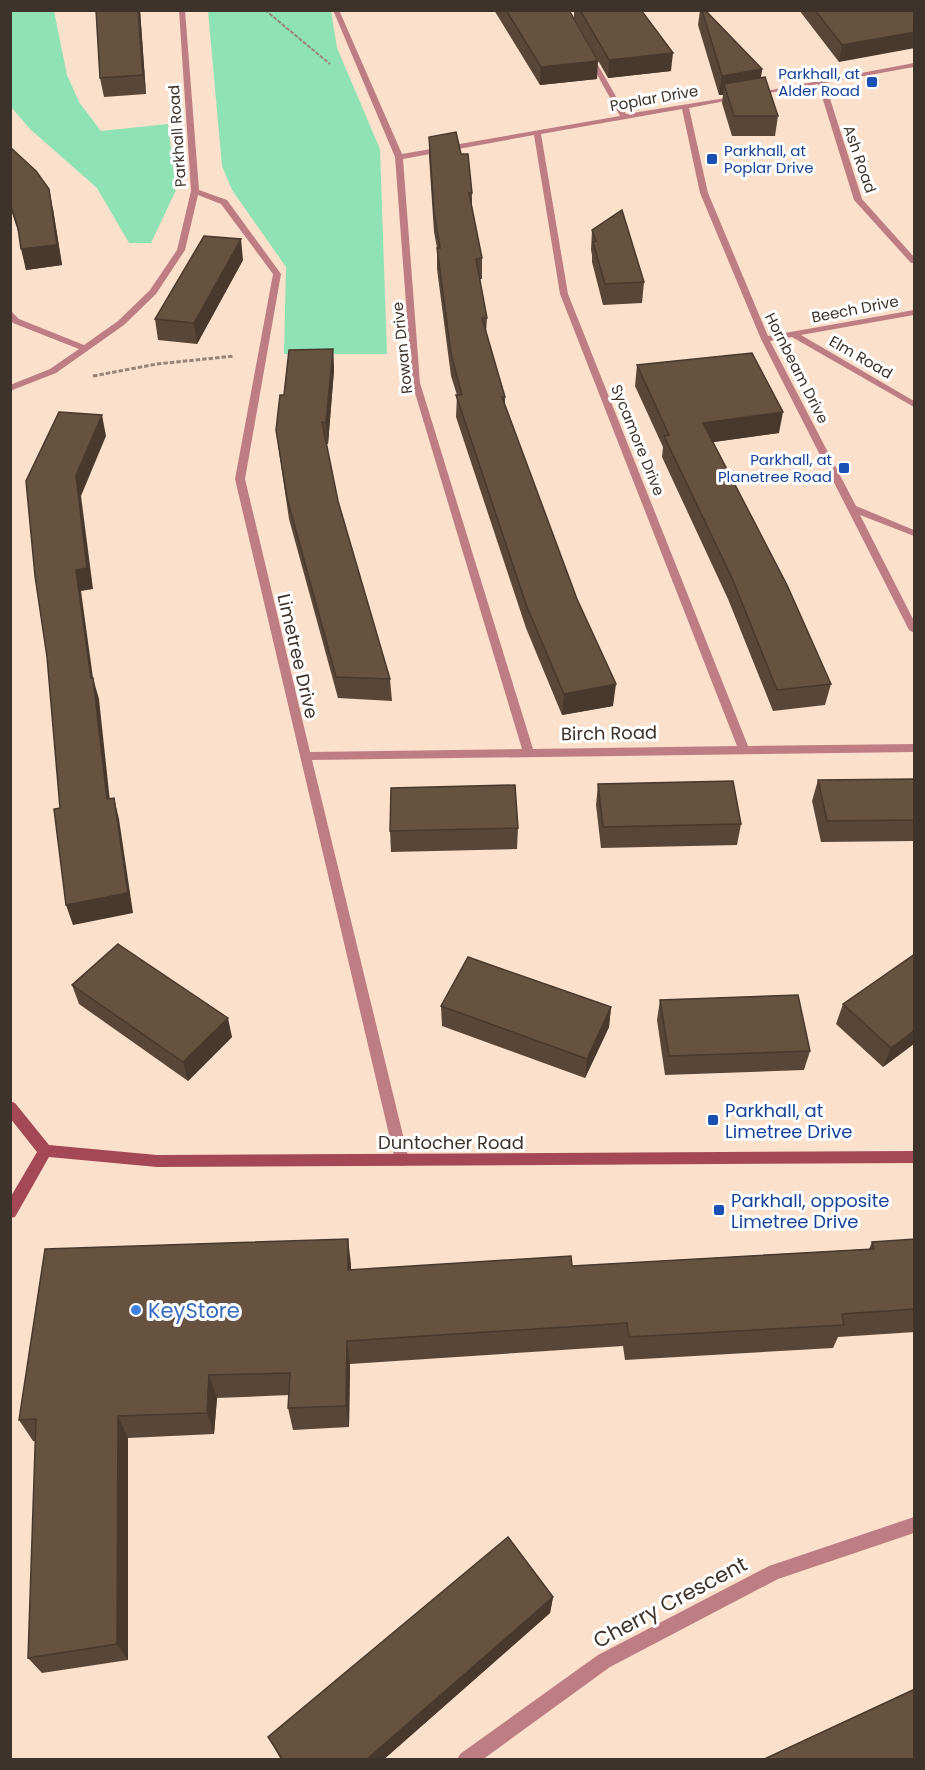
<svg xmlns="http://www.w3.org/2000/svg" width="925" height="1770" viewBox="0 0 925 1770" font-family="Poppins,sans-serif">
  <rect width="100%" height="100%" fill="#fbe0cb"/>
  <!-- green -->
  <g fill="#8ee2b4">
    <polygon points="10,11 54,11 67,75 79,102 101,131 168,124 176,190 151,243 129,243 97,188 30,129 11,107"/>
    <polygon points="208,11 331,11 337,48 380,149 387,354 284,354 286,267 232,190 222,166"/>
  </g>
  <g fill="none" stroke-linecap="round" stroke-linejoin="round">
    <!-- path-far1 -->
    <polyline stroke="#988577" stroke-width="2" stroke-dasharray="4 1.5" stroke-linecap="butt" points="265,10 330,64"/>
    <!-- path -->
    <polyline stroke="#988577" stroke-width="3" stroke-dasharray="4.5 2" stroke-linecap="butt" points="93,376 157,364 234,356"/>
    <!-- street -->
    <g fill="#be7d83" fill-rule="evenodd">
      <path d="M179,10H185L199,190L227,200L281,274L245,479L310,752L522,749L412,383L395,157L333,10H339L402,154L620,116L588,58L591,56L594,58L626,114L738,96L739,97L736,99L689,108L708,193L768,336L914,310V315L801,335L914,401V407L792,337L770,341L856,506L914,530V536L860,515L914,621V633L909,630L761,339L700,193L682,109L541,134L568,294L748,746L914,744V752L312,760L409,1160L407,1164L402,1166L397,1164L395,1160L235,479L273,274L221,204L198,195L185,250L156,294L124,325L56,373L10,391V385L50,369L79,349L13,323L10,319V310L19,319L84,345L118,321L150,290L177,250L191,191ZM534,135L560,294L737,746L533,749L420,383L403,159Z"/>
      <polygon points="914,63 914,67 825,83 862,199 914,257 914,263 911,263 854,200 818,84 753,96 750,94"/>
      <polygon points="914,1517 914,1533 778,1579 610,1667 482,1760 457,1760 460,1754 598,1655 769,1566"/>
    </g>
    <!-- secondary -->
    <polygon fill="#a44855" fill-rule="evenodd" points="10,1101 15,1103 49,1145 157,1155 914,1151 914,1163 157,1167 49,1157 15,1217 10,1218 10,1198 37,1152 10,1118"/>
  </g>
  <!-- wall -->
  <g fill="#594636">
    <polygon points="140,10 146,94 104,97 100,78"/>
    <polygon points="494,10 569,10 597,79 540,85"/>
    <polygon points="574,10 641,10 671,71 608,78 574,18"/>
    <polygon points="700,10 705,10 762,69 761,78 778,116 775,136 732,136 722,103 723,95 719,95 698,25"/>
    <polygon points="799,10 915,10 839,62"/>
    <polygon points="429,137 461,154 472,193 472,211 482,258 482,279 479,279 487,318 486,334 505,397 505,406 613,706 562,715 526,628 456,417 457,395 451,376 437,269 437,248 434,232 429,157"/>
    <polygon points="10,147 53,209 62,265 26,270 20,237 10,207"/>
    <polygon points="592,230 644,282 642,303 603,305 592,262 592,255 591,250"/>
    <polygon points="243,260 197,344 158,340 155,319"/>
    <polygon points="333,349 334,370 328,444 326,444 338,501 390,679 392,701 338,698 289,519 279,451 276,430"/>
    <polygon points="637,365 779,433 713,442 831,684 825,705 773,711 728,599 662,457 663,447 635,386"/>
    <polygon points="915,779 915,841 821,842 812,801 818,780"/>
    <polygon points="598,784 741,824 737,845 601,848 596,805"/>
    <polygon points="518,828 517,849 391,852 390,831"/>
    <polygon points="915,954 915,1043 883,1067 836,1024 843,1004"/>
    <polygon points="72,985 232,1037 188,1081 79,1004"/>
    <polygon points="660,1000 810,1051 804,1070 665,1075 657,1020"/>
    <polygon points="441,1006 611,1007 609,1027 585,1078 442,1026"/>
    <polygon points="915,1239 915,1332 838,1337 833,1348 625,1360 623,1346 350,1364 349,1427 293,1430 288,1408 289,1395 217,1398 214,1434 128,1438 128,1660 42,1673 28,1658 36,1441 33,1441 19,1420 351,1264 351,1270 572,1266 869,1249 872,1242"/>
    <polygon points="553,1597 550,1613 383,1760 281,1760 275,1749 268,1737"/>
  </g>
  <!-- shaded-wall -->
  <g fill="#48392c">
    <polygon points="138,10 140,10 146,94 143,75"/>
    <polygon points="915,32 915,48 839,62 842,45"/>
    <polygon points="673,53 671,71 608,78 609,60"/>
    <polygon points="598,61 597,79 540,85 541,67"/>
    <polygon points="762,69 759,88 724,84 723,95 719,95 722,76"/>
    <polygon points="49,189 53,209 62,265 26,270 21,249"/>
    <polygon points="241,239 243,260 197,344 194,323"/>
    <polygon points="333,349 334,370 328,444 326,423"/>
    <polygon points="783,412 779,433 700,444 703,423"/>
    <polygon points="102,415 106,436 81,496 93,589 81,591 93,678 99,699 112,820 107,799 76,570 76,475"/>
    <polygon points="616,684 613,706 562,715 564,694"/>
    <polygon points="114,798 119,819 133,913 73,925 66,905"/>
    <polygon points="611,1007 609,1027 585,1078 587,1059"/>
    <polygon points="228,1018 232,1037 188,1081 183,1062"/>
    <polygon points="915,1030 915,1043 883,1067 891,1048"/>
    <polygon points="348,1239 351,1264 351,1294 348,1270"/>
    <polygon points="347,1341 350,1364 349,1427 346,1406"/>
    <polygon points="209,1375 217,1398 214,1434 207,1413"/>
    <polygon points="118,1416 128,1438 128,1660 117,1644"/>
    <polygon points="553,1597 550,1613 383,1760 366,1760"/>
  </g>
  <!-- building -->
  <g fill="#67513f" stroke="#48392c" stroke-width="1.5">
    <polygon points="96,10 138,10 143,75 100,78"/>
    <polygon points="506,10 569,10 598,61 541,67"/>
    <polygon points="580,10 641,10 673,53 609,60"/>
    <polygon points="702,10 705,10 762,69 722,76"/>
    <polygon points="815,10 915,10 915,32 842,45"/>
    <polygon points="765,77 778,116 734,116 724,84"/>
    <polygon points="456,132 461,154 468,154 472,193 469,193 482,258 476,259 487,318 482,318 505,397 502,397 577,599 616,684 564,694 527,607 456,395 462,395 451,354 437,248 440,248 434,212 429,137"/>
    <polygon points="10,147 36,171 49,189 57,245 21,249 18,228 10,203"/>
    <polygon points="622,210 644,282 605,284 593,242 596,241 592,230"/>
    <polygon points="204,236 241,239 194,323 155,319"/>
    <polygon points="333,349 326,423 322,422 338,501 390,679 336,677 287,498 276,430 280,395 284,395 289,350"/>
    <polygon points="752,353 783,412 703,423 787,585 831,684 777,690 732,578 664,436 669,435 637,365"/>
    <polygon points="59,412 102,415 76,475 87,568 76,570 91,678 93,678 107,799 114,798 128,893 66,905 54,809 60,808 47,657 35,576 26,481"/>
    <polygon points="915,779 915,820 827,821 818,780"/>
    <polygon points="733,781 741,824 603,827 598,784"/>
    <polygon points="515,785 518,828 390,831 391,788"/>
    <polygon points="118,944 228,1018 183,1062 72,985"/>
    <polygon points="915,954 915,1030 891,1048 843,1004"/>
    <polygon points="468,957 611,1007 587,1059 441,1006"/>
    <polygon points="798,995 810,1051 669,1056 660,1000"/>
    <polygon points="348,1239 348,1270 571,1256 572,1266 874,1249 872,1242 915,1239 915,1309 842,1314 844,1325 629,1337 627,1323 347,1341 346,1406 288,1408 290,1373 209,1375 207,1413 118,1416 117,1644 28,1658 36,1419 19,1420 45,1249"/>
    <polygon points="508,1537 553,1597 366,1760 283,1760 268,1737"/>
    <polygon points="913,1690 915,1692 915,1760 762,1760"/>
  </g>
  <!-- markers -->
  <g fill="#1a4fb4" stroke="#fff" stroke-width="2">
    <rect x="866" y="76" width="12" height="12" rx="3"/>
    <rect x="706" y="153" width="12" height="12" rx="3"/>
    <rect x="838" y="462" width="12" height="12" rx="3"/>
    <rect x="707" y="1114" width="12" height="12" rx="3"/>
    <rect x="713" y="1204" width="12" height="12" rx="3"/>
  </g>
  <circle fill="#3f7fe0" stroke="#fff" stroke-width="2" cx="136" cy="1310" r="6"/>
  <g text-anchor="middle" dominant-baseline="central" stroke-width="6" stroke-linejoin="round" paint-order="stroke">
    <!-- far-transit labels -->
    <g font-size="15" fill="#164399" stroke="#fff" text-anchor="end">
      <text x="860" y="73">Parkhall, at<tspan x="860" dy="17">Alder Road</tspan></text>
      <text x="724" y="150" text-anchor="start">Parkhall, at<tspan x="724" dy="17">Poplar Drive</tspan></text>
      <text x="832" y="459">Parkhall, at<tspan x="832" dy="17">Planetree Road</tspan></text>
    </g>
    <!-- far-street labels -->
    <g font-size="15" fill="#3e332b" stroke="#fff">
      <text transform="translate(654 98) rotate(-10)">Poplar Drive</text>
      <text transform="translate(177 136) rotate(-94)">Parkhall Road</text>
      <text transform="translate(860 159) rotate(71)">Ash Road</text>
      <text transform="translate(855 309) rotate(-11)">Beech Drive</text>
      <text transform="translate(402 348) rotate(-96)">Rowan Drive</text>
      <text transform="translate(861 357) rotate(30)">Elm Road</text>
      <text transform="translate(797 368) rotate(63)">Hornbeam Drive</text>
      <text transform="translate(638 440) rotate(68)">Sycamore Drive</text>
    </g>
    <!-- street labels -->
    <g font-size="18" fill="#3e332b" stroke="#fff">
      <text transform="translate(298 656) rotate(77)">Limetree Drive</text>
      <text transform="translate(609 733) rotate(-1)">Birch Road</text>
      <text x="451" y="1142">Duntocher Road</text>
    </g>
    <!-- transit labels -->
    <g font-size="18" fill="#164399" stroke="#fff" text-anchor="start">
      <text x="725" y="1110">Parkhall, at<tspan x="725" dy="21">Limetree Drive</tspan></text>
      <text x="731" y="1200">Parkhall, opposite<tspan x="731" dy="21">Limetree Drive</tspan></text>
    </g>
    <!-- near-shop labels -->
    <g font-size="21" fill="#366cbe" stroke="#fff" text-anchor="start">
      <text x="148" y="1310">KeyStore</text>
    </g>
    <!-- near-street labels -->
    <g font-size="21" fill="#3e332b" stroke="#fff">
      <text transform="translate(670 1602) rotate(-28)">Cherry Crescent</text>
    </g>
  </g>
  <!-- border -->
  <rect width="925" height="1770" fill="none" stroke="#3e332b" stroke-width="24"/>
</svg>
